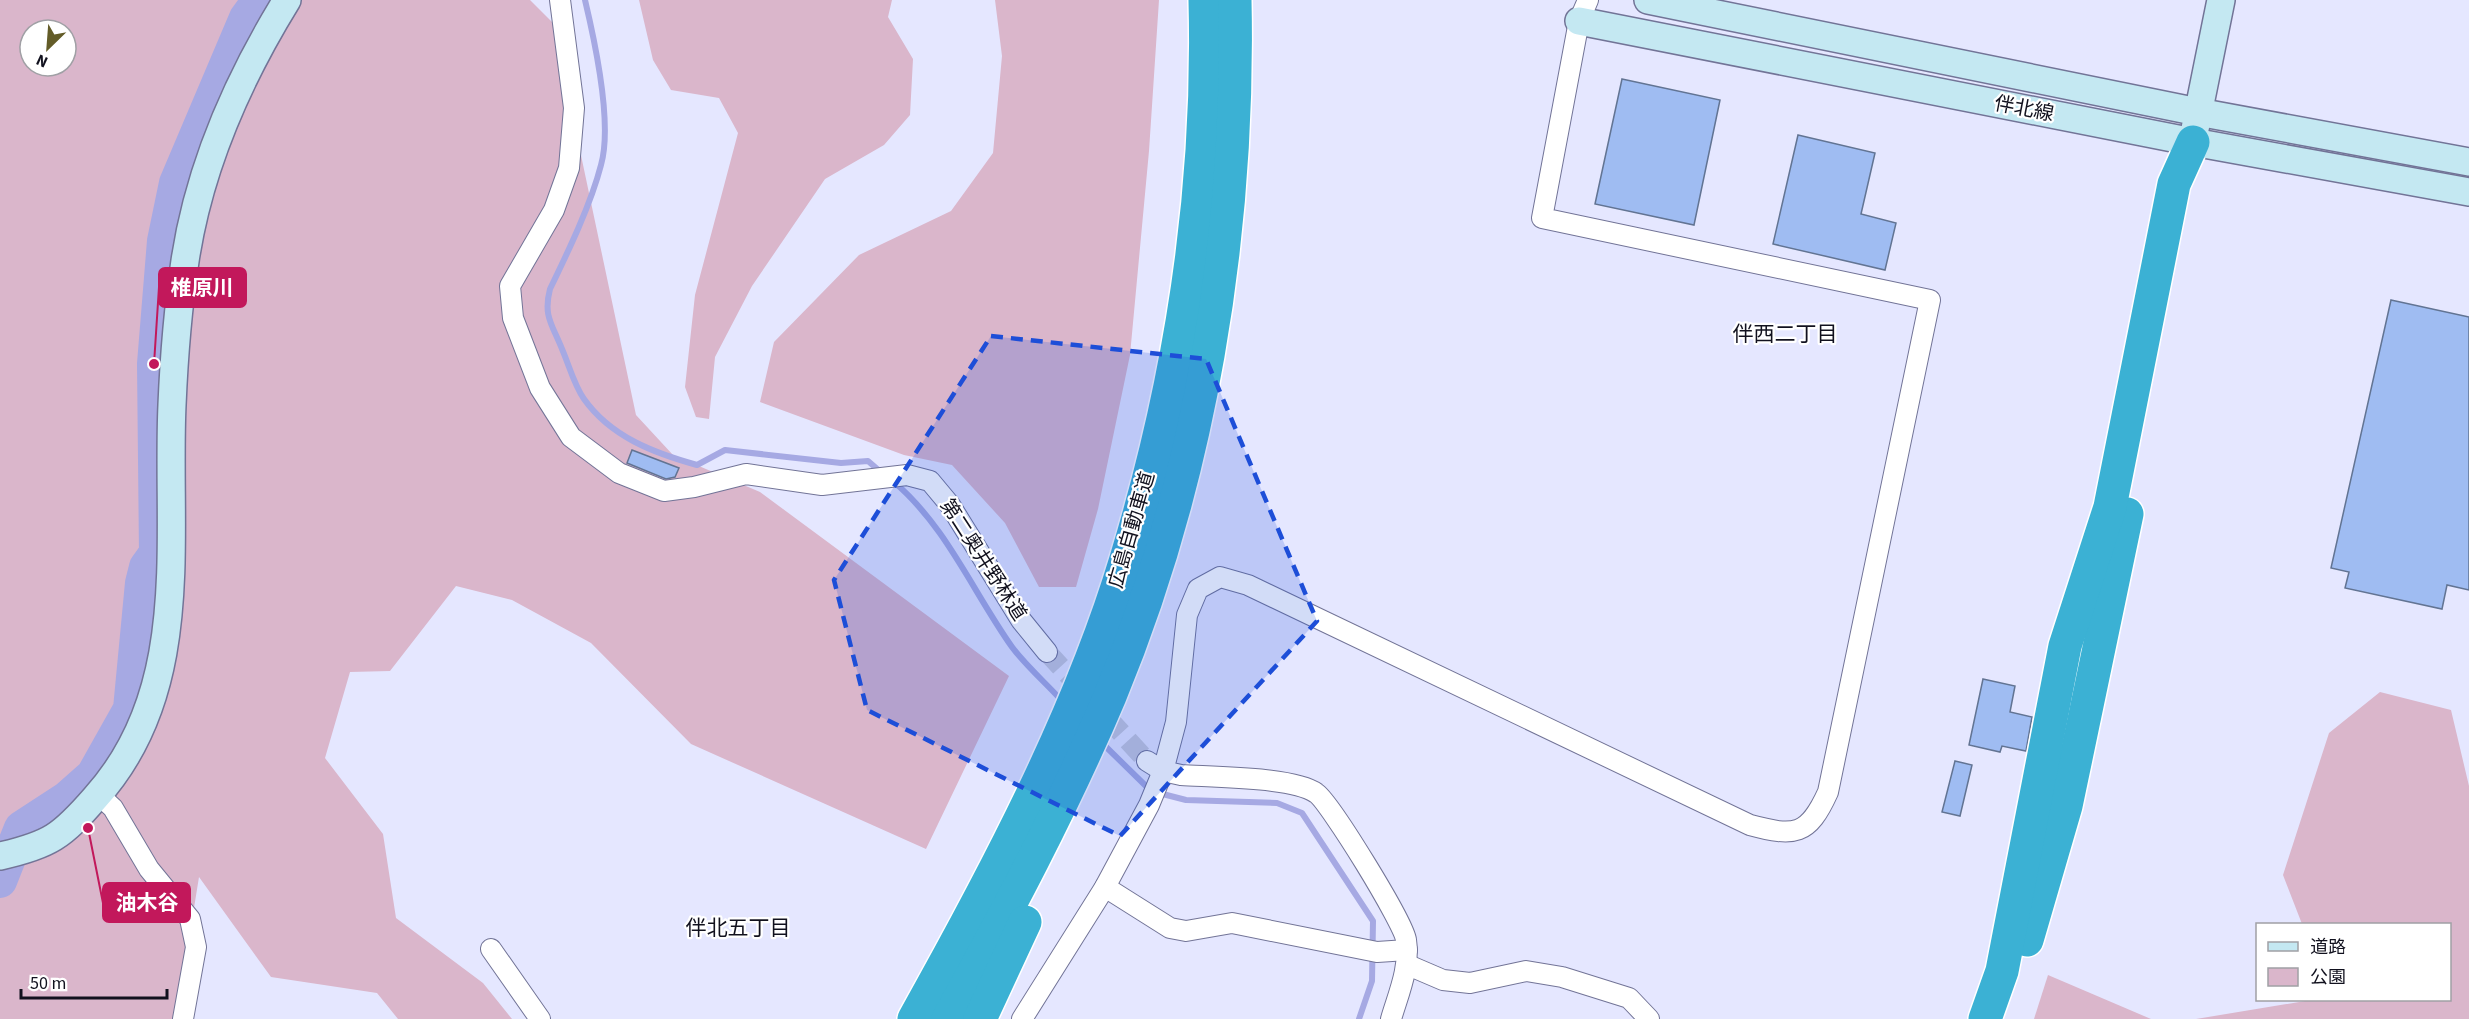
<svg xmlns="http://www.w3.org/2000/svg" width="2469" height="1019" viewBox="0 0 2469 1019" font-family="'Source Sans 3','Noto Sans JP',sans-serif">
  <rect width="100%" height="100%" fill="#e5e7ff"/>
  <!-- green -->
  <g fill="#dab6cb" fill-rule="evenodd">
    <path d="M0,0H530L553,23L636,415L673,455L760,492L1009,676L926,849L691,744L591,643L512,600L456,586L390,671L350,672L325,758L383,834L396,918L483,983L512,1019H398L377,993L271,977L199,877L176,1019H0ZM30,30H66V66H30Z"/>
    <polygon points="639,0 892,0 888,17 913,59 910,115 884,145 825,179 752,286 715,357 709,419 696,417 685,387 695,295 738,133 719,98 671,90 653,60"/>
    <polygon points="995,0 1159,0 1149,151 1130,355 1098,509 1076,587 1039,587 1005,523 952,465 904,455 760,402 774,342 859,255 951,211 993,153 1002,56"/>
    <polygon points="2380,692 2451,710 2469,786 2469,1019 2196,1019 2311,1000 2450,1000 2450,924 2302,924 2283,875 2329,733"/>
    <polygon points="2048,975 2151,1019 2034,1019"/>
  </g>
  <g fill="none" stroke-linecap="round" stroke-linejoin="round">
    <!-- stream -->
    <g stroke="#a6a9e3" stroke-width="6">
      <path d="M585,0C595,42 613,123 601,165C591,204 568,252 550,289C543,316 552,324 562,349C569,365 574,385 584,399C611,437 654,453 697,465L725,450L841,463L868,461L883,474"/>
      <path d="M894,482C946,526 973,592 1012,647C1026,666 1046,683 1062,701"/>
      <polyline points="1100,741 1151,791 1186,800 1277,803 1302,813 1373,921 1372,981 1359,1019"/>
    </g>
    <!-- river -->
    <polyline stroke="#a6a9e3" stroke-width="34" points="0,881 21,828 67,798 93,775 130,709 142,583 146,567 156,553 154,364 164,241 176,183 246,18 259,0"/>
  </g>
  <!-- building -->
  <g fill="#9fbcf2" stroke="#627493" stroke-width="1.5">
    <polygon points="1622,79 1720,100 1694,225 1595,204"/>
    <polygon points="1798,135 1875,153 1861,214 1896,223 1885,270 1773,244"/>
    <polygon points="2391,300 2469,317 2469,590 2447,585 2442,609 2345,588 2349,572 2331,568"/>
    <polygon points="632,450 679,468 675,477 666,479 627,463"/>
    <polygon points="1983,679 2015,686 2010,712 2032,717 2026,751 2002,746 2000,752 1969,745"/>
    <polygon points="1955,761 1972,765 1960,816 1942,812"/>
  </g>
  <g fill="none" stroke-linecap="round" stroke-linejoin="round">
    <!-- street-tunnel -->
    <polyline stroke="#c5c7dd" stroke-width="20" stroke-dasharray="20 10" stroke-linecap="butt" points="1047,652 1147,761"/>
    <!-- street casing -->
    <g stroke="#727497" stroke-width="22">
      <g id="street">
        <polyline points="560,0 574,108 569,168 554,210 510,286 513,318 540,388 571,437 619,473 664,491 694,487 746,474 822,485 907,475 930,481 950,505 1021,620 1047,652"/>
        <path d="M1147,761L1163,771L1181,775C1212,777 1294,777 1316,793C1329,801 1404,923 1406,940C1410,968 1399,992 1391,1019"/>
        <polyline points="99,795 113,808 149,869 190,919 196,947 183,1019"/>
        <polyline points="1105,887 1170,928 1186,931 1232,923 1377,952 1407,950"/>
        <polyline points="491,949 540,1019"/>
        <polyline points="1408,965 1443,980 1470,983 1526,971 1562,977 1629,998 1649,1019"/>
        <path d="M1022,1019L1105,887L1149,805L1163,771L1176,722L1187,615L1198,589L1220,577L1248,585L1750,825C1795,837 1808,836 1828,792L1930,300L1542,218L1579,21L1588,0"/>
      </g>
    </g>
    <!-- secondary casing -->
    <g stroke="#727497" stroke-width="30">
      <g id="secondary">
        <polyline points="1648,0 2198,112 2469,162"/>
        <polyline points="1579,21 2193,142 2469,192"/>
        <polyline points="2195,129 2221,0"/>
        <path d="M0,856C50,845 62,836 95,798C194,689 166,539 172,405C174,357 178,308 185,261C199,167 237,81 287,0"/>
      </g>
    </g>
    <!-- highway casing -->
    <g stroke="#fff" stroke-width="36">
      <g id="highway">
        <polyline points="2027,940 2066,806 2127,514"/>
        <path d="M914,1019C994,876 1079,716 1126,559C1181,378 1210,189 1205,0"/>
        <path d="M948,1019C1006,914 1063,807 1110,696C1200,479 1240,235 1235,0"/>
        <polyline points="980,1019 1025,922"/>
        <polyline points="1985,1019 2002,971 2065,646 2110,507 2174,184 2193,142"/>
      </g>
    </g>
    <!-- street -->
    <use href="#street" stroke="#fff" stroke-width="20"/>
    <!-- secondary -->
    <use href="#secondary" stroke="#c4e8f2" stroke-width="27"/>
    <!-- highway -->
    <use href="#highway" stroke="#3bb1d4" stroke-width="33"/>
  </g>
  <!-- marked area -->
  <path fill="#1d4ed8" fill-opacity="0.2" stroke="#1d4ed8" stroke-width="4.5" stroke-dasharray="12 8" stroke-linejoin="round" d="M991,336L1206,359L1317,621L1120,836L867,710L834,580Z"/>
  <g text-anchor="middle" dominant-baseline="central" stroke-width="4.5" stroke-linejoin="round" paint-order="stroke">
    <!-- street labels -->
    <g font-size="20" fill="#11111e" stroke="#fff">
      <text transform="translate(2024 109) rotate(11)">伴北線</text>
      <text transform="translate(1132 530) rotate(-74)">広島自動車道</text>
      <text transform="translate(983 560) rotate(57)">第二奥井野林道</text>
    </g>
    <!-- neighbourhood labels -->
    <g font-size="21" fill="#11111e" stroke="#fff">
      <text x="1785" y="334">伴西二丁目</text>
      <text x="738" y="928">伴北五丁目</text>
    </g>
  </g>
  <!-- callouts -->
  <path fill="none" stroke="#c2185b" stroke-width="2" d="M154 364L159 287M88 828L103 903"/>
  <g fill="#c2185b" stroke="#fff" stroke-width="2">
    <circle cx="154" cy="364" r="6"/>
    <circle cx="88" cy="828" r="6"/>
  </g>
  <g fill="#c2185b" stroke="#c2185b" stroke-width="2">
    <rect x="159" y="268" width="87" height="39" rx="6"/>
    <rect x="103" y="883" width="87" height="39" rx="6"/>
  </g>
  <g font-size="21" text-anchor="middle" font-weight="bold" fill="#fff">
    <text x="202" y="295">椎原川</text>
    <text x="147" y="910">油木谷</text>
  </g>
  <!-- legend -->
  <rect x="2256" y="923" width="195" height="78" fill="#ffffff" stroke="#a0a0a5" stroke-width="1.5"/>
  <rect x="2268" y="942" width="30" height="9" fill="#c4e8f2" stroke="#a0a0a5" stroke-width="1.5"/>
  <text x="2310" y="953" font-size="18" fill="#11111e">道路</text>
  <rect x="2268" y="968" width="30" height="18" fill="#dab6cb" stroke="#a0a0a5" stroke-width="1.5"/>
  <text x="2310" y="983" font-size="18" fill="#11111e">公園</text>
  <!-- north arrow -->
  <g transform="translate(48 48) rotate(205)"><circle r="28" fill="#ffffff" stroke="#a0a0a5" stroke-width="1.5"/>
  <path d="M0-4.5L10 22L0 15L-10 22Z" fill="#635c28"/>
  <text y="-9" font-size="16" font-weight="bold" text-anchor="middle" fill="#11111e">N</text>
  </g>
  <!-- scale -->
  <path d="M21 989v9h146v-9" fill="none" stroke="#11111e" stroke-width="3"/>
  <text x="30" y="989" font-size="18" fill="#11111e" stroke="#ffffff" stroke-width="4.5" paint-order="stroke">50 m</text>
</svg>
